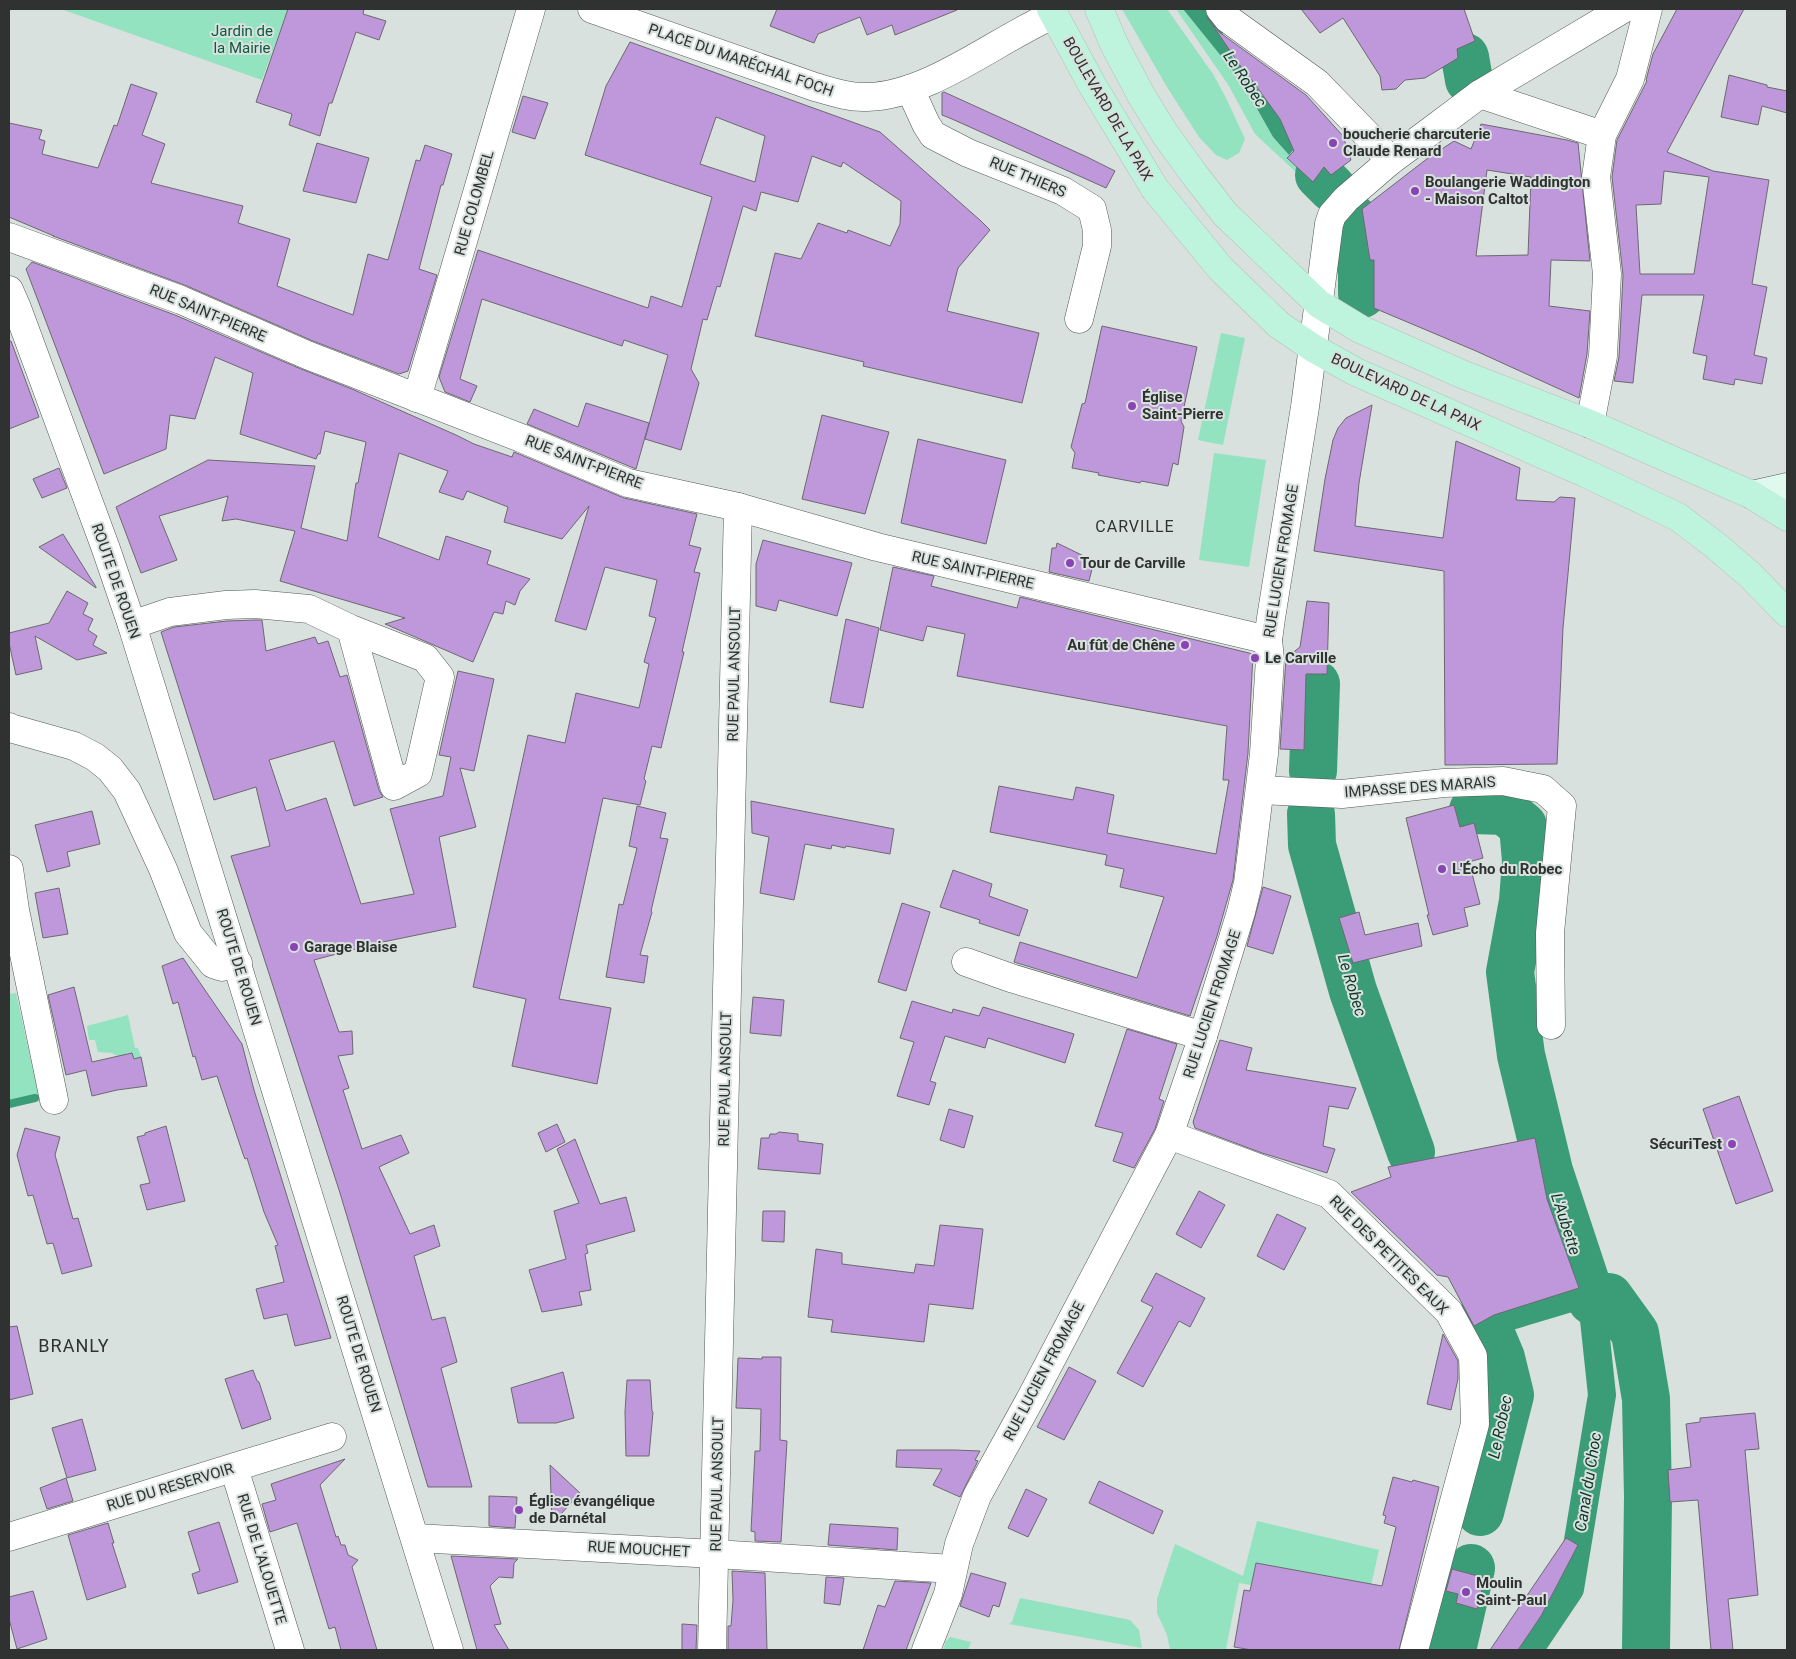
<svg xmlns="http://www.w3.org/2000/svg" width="1796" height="1659" viewBox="0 0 1796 1659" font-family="Roboto,sans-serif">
  <rect width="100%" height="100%" fill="#d8e1dd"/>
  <!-- green -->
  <g fill="#93e2c0">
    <polygon points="61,9 288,9 262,80"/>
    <polygon points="1122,9 1167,9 1213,74 1226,98 1245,139 1239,153 1227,160 1216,155 1199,137 1167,87"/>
    <polygon points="1176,9 1183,9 1242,82 1273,137 1289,155 1287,159 1320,189 1323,197 1255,134 1229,86"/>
    <polygon points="1221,333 1245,338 1223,445 1198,440"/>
    <polygon points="1214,453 1266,460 1249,567 1199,560"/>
    <polygon points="16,993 39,1097 9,1104 9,994"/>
    <polygon points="128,1015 135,1048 138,1048 141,1057 134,1059 132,1053 125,1054 126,1061 112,1053 98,1052 95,1040 89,1040 87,1026"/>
    <polygon points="1257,1521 1379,1550 1370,1590 1360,1587 1350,1580 1256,1563 1251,1585 1239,1583 1226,1649 1229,1650 1170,1650 1167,1635 1157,1613 1157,1599 1175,1544 1243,1576"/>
    <polygon points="1020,1598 1130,1620 1139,1630 1142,1648 1009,1624 1012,1622"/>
    <polygon points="950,1637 971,1642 968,1650 943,1650 946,1641"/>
  </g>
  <!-- water -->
  <path fill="#3b9c78" d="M1183,9H1209L1227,30L1222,34C1228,43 1229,52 1235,61L1242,56L1240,65L1249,79L1255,75L1252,80L1262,96L1267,93L1280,119L1300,143L1289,155L1273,137L1242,82Z"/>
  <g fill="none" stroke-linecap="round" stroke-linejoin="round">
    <!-- stream -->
    <polyline stroke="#3b9c78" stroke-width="8" points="9,1104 35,1098"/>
    <!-- canal -->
    <g stroke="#3b9c78" stroke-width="28">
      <polyline points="1488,1325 1497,1320 1590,1292"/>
      <polyline points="1529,1650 1570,1589 1602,1395 1592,1301"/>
    </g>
    <!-- river -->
    <g stroke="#3b9c78" stroke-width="48">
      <polyline points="1465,57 1469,80"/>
      <polyline points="1319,175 1332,188"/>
      <polyline points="1353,218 1362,274 1362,294"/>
      <polyline points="1313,771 1316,684"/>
      <polyline points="1473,810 1505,811 1523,826 1526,861 1523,901 1510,972 1521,1055 1549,1171 1592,1301 1609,1297 1635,1333 1646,1399 1648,1497 1646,1650"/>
      <polyline points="1311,814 1312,845 1353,991 1411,1152"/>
      <polyline points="1480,1512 1510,1395 1501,1358 1483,1315"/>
      <polyline points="1452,1650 1471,1568"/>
    </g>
  </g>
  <!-- building -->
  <g fill="#bf97db" stroke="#6d6970" fill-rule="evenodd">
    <polygon points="288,9 364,9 363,14 386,21 379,40 356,32 332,103 329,103 320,136 289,125 292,114 256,102"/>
    <polygon points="777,9 957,9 957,10 895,35 892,25 867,35 860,17 818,34 814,43 770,26"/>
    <polygon points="1301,9 1464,9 1475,41 1457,49 1458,58 1425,78 1405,80 1396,89 1382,90 1380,76 1343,18 1320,33"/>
    <path d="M1677,9H1744L1667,152L1713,171L1769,180L1752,284L1767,287L1754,355L1767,358L1762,384L1735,379L1734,385L1703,379L1707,356L1693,353L1704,295H1642L1633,383L1614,381L1619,357L1623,275L1612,177L1617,140L1647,81L1646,80L1653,54ZM1664,171L1709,177L1694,274H1640L1636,205L1661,204Z"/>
    <polygon points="1207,17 1219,32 1306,95 1343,136 1351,160 1331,175 1324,167 1313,182 1287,158 1294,151 1280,119 1251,79 1250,80"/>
    <path d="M630,42L880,132L981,221L990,230L958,268L947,311L1039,333L1022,403L863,366L864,362L755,336L775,253L801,259L818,223L847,233L848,230L890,246L900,224L901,201L843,162L841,167L812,156L798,202L761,192L756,211L743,206L720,287L717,286L707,320L703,319L691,369L699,383L681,450L645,439L668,355L624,340L622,346L482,299L460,379L477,386L470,402L445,392L439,377L478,250L648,308L651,296L682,307L712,197L585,155L606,86ZM716,117L765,136L755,182L700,164Z"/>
    <polygon points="1729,75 1767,85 1767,87 1787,91 1787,113 1762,106 1758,125 1721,117"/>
    <polygon points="131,84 157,93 142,135 165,144 151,183 243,206 238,223 290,239 277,286 353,315 368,254 388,260 416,160 420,161 425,145 452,154 443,185 441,185 419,269 437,275 408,371 399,374 313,341 187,286 53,236 54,236 9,217 9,123 42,130 39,139 45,141 42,154 98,168 114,125 117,126"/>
    <polygon points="944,92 1087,157 1115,171 1106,188 952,119 942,115 942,93"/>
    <polygon points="523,96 548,103 535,139 512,132"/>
    <path d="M1481,124L1567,140L1578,143L1590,261L1551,260L1549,306L1590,311L1587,354L1579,398L1476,351L1374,308V260H1370L1362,209L1428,158L1454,141L1471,149ZM1487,170L1531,177L1528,255L1476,256Z"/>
    <polygon points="317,143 369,158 356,203 303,191"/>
    <polygon points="32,262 175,315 301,369 352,389 456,435 474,444 512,457 514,452 624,498 697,514 689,545 701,548 694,572 700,573 682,652 684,652 661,748 652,746 644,779 646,781 640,805 603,798 559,999 611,1008 597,1084 512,1066 526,999 473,987 528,735 565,743 576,693 639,708 649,664 644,662 656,618 649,616 657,580 605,567 586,630 555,621 589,506 562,539 504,522 508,507 467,491 463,500 439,492 448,471 399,453 378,537 439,560 446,536 491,551 487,564 530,579 520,591 515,605 506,601 503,614 494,612 473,662 385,624 405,618 280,581 295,531 236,519 222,521 228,496 159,516 177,560 141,573 116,507 208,460 315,466 301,528 347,541 356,483 358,483 366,442 325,431 320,454 318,454 316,459 240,434 253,373 215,357 195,419 170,415 166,449 104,474 26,269"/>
    <polygon points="1102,326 1197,347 1181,421 1184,427 1178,465 1173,463 1168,486 1141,481 1140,483 1098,475 1099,473 1072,468 1075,453 1071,447 1082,404 1085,403"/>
    <polygon points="9,341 11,341 39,417 9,429"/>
    <polygon points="586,403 649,423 636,469 527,424 534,409 578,427"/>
    <polygon points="1372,405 1359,483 1355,526 1443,538 1456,441 1520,468 1516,500 1554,502 1560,497 1575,498 1563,628 1557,764 1445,765 1444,571 1314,551 1325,479 1333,440 1338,428 1346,418"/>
    <polygon points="822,415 889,432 865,514 802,499"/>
    <polygon points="918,439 1006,460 986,544 901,523"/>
    <polygon points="59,468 67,488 42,498 33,479"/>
    <polygon points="63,534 96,587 96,588 39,547"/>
    <polygon points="763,540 852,563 837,616 779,600 776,611 756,606 756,564"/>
    <polygon points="1057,543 1094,561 1089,581 1049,572 1052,548 1056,548"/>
    <polygon points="893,567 934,576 931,586 1017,608 1020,597 1253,654 1248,753 1233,880 1217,936 1190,1016 1014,962 1020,942 1137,978 1164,897 1120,887 1124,869 1105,865 1107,855 990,832 999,786 1073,800 1076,787 1114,795 1107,833 1216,854 1229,780 1223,780 1227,726 957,676 965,634 927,626 923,641 880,630"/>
    <polygon points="67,591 88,603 83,614 93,619 88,630 97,636 93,645 107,653 77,660 35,636 42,669 16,675 9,643 9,633 49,623"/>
    <polygon points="1307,601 1329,603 1327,674 1306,674 1304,750 1280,749 1286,658 1300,647"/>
    <polygon points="846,619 879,628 863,708 830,702"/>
    <polygon points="255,620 262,620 266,651 315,637 318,644 328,641 340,677 347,675 379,790 383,797 354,806 334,741 269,760 286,811 326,798 361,904 414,894 390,809 443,796 451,757 439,755 458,671 494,679 474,771 460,768 476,827 439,837 456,927 378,943 314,960 339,1032 352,1031 353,1054 338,1056 349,1088 343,1090 362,1149 401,1135 409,1153 379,1167 410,1234 434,1225 440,1246 414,1256 432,1320 445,1317 457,1362 441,1368 472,1487 428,1487 340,1193 231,856 270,846 256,787 214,800 161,632 174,627 227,621"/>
    <polygon points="751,801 894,829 890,854 846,846 845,848 832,845 831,849 805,844 794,900 760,893 769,837 752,833"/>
    <polygon points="1454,805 1460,827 1474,823 1483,858 1469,862 1480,904 1464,908 1468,926 1433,935 1427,915 1429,915 1406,818"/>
    <polygon points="637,806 666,813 660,838 668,839 651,911 652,912 640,955 648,956 644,983 606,977 619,904 623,905 637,848 629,846"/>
    <polygon points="92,811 100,844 67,852 70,866 47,872 35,825"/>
    <polygon points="953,870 992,884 989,896 1028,910 1019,936 979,923 980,920 940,907"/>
    <polygon points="1263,887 1291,896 1273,954 1247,946"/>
    <polygon points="59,888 68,934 43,938 35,893"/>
    <polygon points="902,903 930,912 906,991 878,982"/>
    <polygon points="1359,912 1365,935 1418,923 1422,946 1353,963 1339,918"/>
    <polygon points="183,958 242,1044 254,1090 331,1338 295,1346 287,1314 264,1319 256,1289 284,1282 275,1246 278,1245 264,1212 247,1158 245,1159 243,1154 217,1076 202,1080 195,1056 193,1057 178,1002 173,1004 162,966"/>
    <polygon points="74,987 92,1062 132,1053 134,1059 141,1057 147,1086 117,1090 92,1096 86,1070 66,1075 48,995"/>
    <polygon points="753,997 784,1000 781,1036 750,1033"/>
    <polygon points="912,1001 952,1013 953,1009 979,1016 983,1007 1074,1034 1065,1063 988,1038 985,1048 945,1036 930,1081 936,1083 929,1105 897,1096 914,1042 900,1038"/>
    <polygon points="1127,1029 1177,1044 1159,1099 1164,1101 1155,1129 1134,1168 1113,1161 1123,1133 1095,1126"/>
    <polygon points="1220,1040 1252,1048 1246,1070 1356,1088 1348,1109 1329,1106 1323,1146 1335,1149 1327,1173 1262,1153 1195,1128 1193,1122"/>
    <polygon points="1739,1096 1773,1191 1736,1204 1703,1109"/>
    <polygon points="949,1109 973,1116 964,1148 940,1140"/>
    <polygon points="557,1124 565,1142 546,1152 538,1133"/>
    <polygon points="166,1126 185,1201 147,1210 140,1185 150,1183 137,1137 145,1135 145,1133"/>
    <polygon points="25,1128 60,1137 55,1155 73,1219 78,1218 92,1266 62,1274 53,1243 47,1244 33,1195 28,1196 17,1155"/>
    <polygon points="779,1132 798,1134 798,1141 823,1144 820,1174 758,1169 761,1138 769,1138 770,1134 776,1134"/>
    <polygon points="1535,1138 1547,1199 1579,1288 1494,1315 1474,1326 1448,1277 1437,1275 1351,1192 1391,1177 1388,1167"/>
    <polygon points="575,1139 600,1204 626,1197 635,1231 586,1245 588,1253 585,1254 591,1290 579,1292 582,1305 542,1312 529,1270 566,1259 554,1211 579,1203 557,1149"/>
    <polygon points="1199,1191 1225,1205 1201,1248 1176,1234"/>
    <polygon points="763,1211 785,1211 784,1242 762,1241"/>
    <polygon points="1277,1214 1306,1228 1284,1270 1257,1256"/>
    <polygon points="940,1225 983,1229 973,1309 929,1304 924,1342 831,1332 833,1320 808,1317 816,1249 842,1253 842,1264 914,1273 916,1264 934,1266"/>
    <polygon points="1156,1273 1205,1298 1190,1327 1179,1321 1143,1387 1117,1373 1153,1307 1141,1301"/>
    <polygon points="17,1326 33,1394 9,1400 9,1327"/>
    <polygon points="1443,1334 1458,1361 1458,1379 1451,1410 1427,1404"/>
    <polygon points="762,1357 781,1357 780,1440 787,1441 781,1542 755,1541 755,1532 751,1531 755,1451 760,1451 761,1409 736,1408 738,1358 762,1359"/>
    <polygon points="1069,1367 1096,1381 1064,1440 1037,1427"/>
    <polygon points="253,1370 257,1381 259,1382 271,1419 242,1429 225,1379"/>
    <polygon points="563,1372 574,1418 556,1423 518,1423 511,1388"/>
    <polygon points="627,1380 650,1380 652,1411 653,1412 649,1456 626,1456 625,1412"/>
    <polygon points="1755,1413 1759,1449 1745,1450 1758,1595 1728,1599 1733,1650 1711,1650 1698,1500 1670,1502 1668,1470 1691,1467 1686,1424 1700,1422 1700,1418"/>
    <polygon points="82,1419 96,1470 67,1478 52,1428"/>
    <polygon points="897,1450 955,1450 980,1451 975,1460 978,1461 960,1497 933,1485 942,1469 896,1467"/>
    <polygon points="345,1459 320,1485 336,1537 338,1536 341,1545 345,1545 348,1555 358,1560 352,1567 377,1650 341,1650 335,1627 329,1629 297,1523 270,1532 262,1504 276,1500 271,1484"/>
    <polygon points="550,1465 580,1493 552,1524"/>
    <polygon points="1393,1477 1412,1482 1413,1480 1439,1487 1399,1650 1252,1650 1234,1647 1244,1590 1250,1591 1256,1563 1382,1586 1396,1527 1384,1523 1386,1516 1383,1515"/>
    <polygon points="66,1478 73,1501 47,1509 40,1488"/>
    <polygon points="1099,1481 1163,1511 1153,1534 1089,1503"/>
    <polygon points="1026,1489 1047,1499 1028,1537 1008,1528"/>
    <polygon points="489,1496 517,1497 515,1528 489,1526"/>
    <polygon points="219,1522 238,1582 198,1594 192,1574 200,1571 188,1532"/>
    <polygon points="108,1523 114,1543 112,1543 126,1587 87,1600 68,1535"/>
    <polygon points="830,1524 898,1528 897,1550 828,1545"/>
    <polygon points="1566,1538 1578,1545 1541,1616 1518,1650 1490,1650"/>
    <polygon points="451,1556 518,1559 514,1563 513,1578 499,1577 490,1586 501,1624 494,1625 509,1650 477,1650"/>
    <polygon points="1452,1569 1485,1578 1477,1609 1456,1603 1458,1594 1446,1591"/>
    <polygon points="732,1571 765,1573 767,1650 728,1650 728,1626 731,1626 733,1600"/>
    <polygon points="971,1573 1006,1583 999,1607 993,1605 989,1617 960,1606"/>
    <polygon points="826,1577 844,1578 840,1605 824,1603"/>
    <polygon points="895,1581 931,1583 906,1650 863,1650 878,1605 885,1607"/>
    <polygon points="33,1591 47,1639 17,1649 9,1619 9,1597"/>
    <polygon points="682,1624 697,1625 696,1650 682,1650"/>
  </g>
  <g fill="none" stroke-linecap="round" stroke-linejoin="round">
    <!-- minor casing -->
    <g stroke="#515955" stroke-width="29">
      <g id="minor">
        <polyline points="1220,9 1228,19 1317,83 1378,146 1390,161"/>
        <polyline points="910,89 926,124 933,135 968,153 1063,191 1092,209 1097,230 1097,246 1079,319"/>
        <polyline points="1480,94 1602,135"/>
        <polyline points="9,237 181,300 307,355 521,438 628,483 738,507 877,547 1268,640"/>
        <polyline points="417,398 531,9"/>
        <polyline points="1590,424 1603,356 1607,274 1596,177 1602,135 1630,79 1648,9"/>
        <polyline points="132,625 170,612 226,605 255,604 309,609 351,629 425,658 440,677 418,773 394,786 351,629"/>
        <polyline points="9,727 10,728 74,746 95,757 110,769 127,791 163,869 188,933 213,964 222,967 238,963"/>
        <polyline points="1261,790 1342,794 1444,783 1503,781 1543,789 1562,806 1550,933 1551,1025"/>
        <polyline points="9,869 15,910 54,1100"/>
        <polyline points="966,962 1011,978 1203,1036"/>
        <polyline points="1169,1135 1329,1194 1449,1312 1473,1356 1475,1424 1414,1650"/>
        <polyline points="234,1468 290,1650"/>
        <polyline points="9,1537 332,1437"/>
        <polyline points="415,1538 715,1554 953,1569"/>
        <polyline points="712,1650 738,507"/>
      </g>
    </g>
    <!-- tertiary casing -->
    <g stroke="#515955" stroke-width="29">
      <g id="tertiary">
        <path d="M592,9L815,87C832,92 850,98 867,97C929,96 996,40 1053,15"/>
        <polyline points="9,290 17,308 106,549 132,625 449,1650"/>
        <polyline points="926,1650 948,1594 959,1544 977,1496 1032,1396 1169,1135 1203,1036 1241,912 1248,883 1264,754 1270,659 1268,640 1271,618 1305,407 1329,224 1332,215 1346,199 1390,161 1428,133 1480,94 1623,9"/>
      </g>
    </g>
    <!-- secondary casing -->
    <g stroke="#515955" stroke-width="29">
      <polyline id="secondary" points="1752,495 1787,487"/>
    </g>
    <!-- primary casing -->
    <g stroke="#bcbdbd" stroke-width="29">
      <g id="primary">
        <polyline points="1051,9 1091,83 1155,189 1221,269 1279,325 1313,348 1356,372 1585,473 1678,517 1715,545 1750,575 1787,613"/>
        <polyline points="1099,9 1114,44 1141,95 1165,134 1194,174 1225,214 1319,304 1360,329 1464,375 1590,424 1752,495 1787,517"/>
      </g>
    </g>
    <!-- minor -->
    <use href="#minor" stroke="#fff" stroke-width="28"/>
    <!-- tertiary -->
    <use href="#tertiary" stroke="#fff" stroke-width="28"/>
    <!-- secondary -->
    <use href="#secondary" stroke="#dff9ee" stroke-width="28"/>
    <!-- primary -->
    <use href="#primary" stroke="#bef3dd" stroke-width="28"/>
  </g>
  <!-- markers -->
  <g fill="#8b42b5" stroke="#d8e1dd" stroke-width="2">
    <circle cx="1333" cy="143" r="5"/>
    <circle cx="1415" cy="191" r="5"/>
    <circle cx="1132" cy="406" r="5"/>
    <circle cx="1070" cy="563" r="5"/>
    <circle cx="1185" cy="645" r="5"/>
    <circle cx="1255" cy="658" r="5"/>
    <circle cx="1442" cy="869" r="5"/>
    <circle cx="294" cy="947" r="5"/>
    <circle cx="1732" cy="1144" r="5"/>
    <circle cx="519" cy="1510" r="5"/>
    <circle cx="1466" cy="1592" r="5"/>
  </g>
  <g text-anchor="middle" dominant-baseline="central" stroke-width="4" stroke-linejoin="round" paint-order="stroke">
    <!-- park labels -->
    <g font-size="15" fill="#0d5a41" stroke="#d8e1dd">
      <text x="242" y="31">Jardin de<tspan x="242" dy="17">la Mairie</tspan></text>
    </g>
    <!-- street labels -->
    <g font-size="15" fill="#2f3231" stroke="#d8e1dd">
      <text transform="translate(741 60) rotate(19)">PLACE DU MARÉCHAL FOCH</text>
      <text transform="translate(1108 109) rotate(60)">BOULEVARD DE LA PAIX</text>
      <text transform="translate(1028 177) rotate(23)">RUE THIERS</text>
      <text transform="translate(474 203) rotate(-74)">RUE COLOMBEL</text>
      <text transform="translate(208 313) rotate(23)">RUE SAINT-PIERRE</text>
      <text transform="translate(1406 392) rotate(25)">BOULEVARD DE LA PAIX</text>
      <text transform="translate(584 462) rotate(21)">RUE SAINT-PIERRE</text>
      <text transform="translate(1281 561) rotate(-81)">RUE LUCIEN FROMAGE</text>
      <text transform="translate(973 570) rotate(13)">RUE SAINT-PIERRE</text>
      <text transform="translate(116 581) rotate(71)">ROUTE DE ROUEN</text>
      <text transform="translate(734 674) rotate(-89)">RUE PAUL ANSOULT</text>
      <text transform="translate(1420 787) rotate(-4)">IMPASSE DES MARAIS</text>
      <text transform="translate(239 967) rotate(73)">ROUTE DE ROUEN</text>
      <text transform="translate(1212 1004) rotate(-72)">RUE LUCIEN FROMAGE</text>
      <text transform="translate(725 1079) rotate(-89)">RUE PAUL ANSOULT</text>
      <text transform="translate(1389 1255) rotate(45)">RUE DES PETITES EAUX</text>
      <text transform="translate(359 1354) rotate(73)">ROUTE DE ROUEN</text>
      <text transform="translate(1044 1371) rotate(-62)">RUE LUCIEN FROMAGE</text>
      <text transform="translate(717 1484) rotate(-89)">RUE PAUL ANSOULT</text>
      <text transform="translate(170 1487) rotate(-17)">RUE DU RESERVOIR</text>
      <text transform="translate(639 1549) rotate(3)">RUE MOUCHET</text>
      <text transform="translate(262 1559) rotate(73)">RUE DE L'ALOUETTE</text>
    </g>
    <!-- poi labels -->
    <g font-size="15" font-weight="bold" fill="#2f3231" stroke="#d8e1dd" text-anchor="start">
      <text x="1343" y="134">boucherie charcuterie<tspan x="1343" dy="17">Claude Renard</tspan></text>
      <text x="1425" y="182">Boulangerie Waddington<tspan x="1425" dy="17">- Maison Caltot</tspan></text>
      <text x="1142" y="397">Église<tspan x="1142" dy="17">Saint-Pierre</tspan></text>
      <text x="1080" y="563">Tour de Carville</text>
      <text x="1175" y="645" text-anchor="end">Au fût de Chêne</text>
      <text x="1265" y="658">Le Carville</text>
      <text x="1452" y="869">L'Écho du Robec</text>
      <text x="304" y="947">Garage Blaise</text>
      <text x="1722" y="1144" text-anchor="end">SécuriTest</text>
      <text x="529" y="1501">Église évangélique<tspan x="529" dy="17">de Darnétal</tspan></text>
      <text x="1476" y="1583">Moulin<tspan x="1476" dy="17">Saint-Paul</tspan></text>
    </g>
    <!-- water labels -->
    <g font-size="16" font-style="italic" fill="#0b3627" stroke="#d8e1dd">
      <text transform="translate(1245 79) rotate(56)">Le Robec</text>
      <text transform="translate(1352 985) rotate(73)">Le Robec</text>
      <text transform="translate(1566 1224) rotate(72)">L'Aubette</text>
      <text transform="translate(1500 1427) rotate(-78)">Le Robec</text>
      <text transform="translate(1588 1482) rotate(-81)">Canal du Choc</text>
    </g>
    <!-- neighbourhood labels -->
    <g font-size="16" letter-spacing="1" fill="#2d3431" stroke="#d8e1dd">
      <text x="1135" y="526">CARVILLE</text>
    </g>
    <!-- quarter labels -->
    <g font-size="18" letter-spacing="1" fill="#2d3431" stroke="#d8e1dd">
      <text x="74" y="1345">BRANLY</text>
    </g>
  </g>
  <!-- border -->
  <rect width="1796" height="1659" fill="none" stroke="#2f3231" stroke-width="20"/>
</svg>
